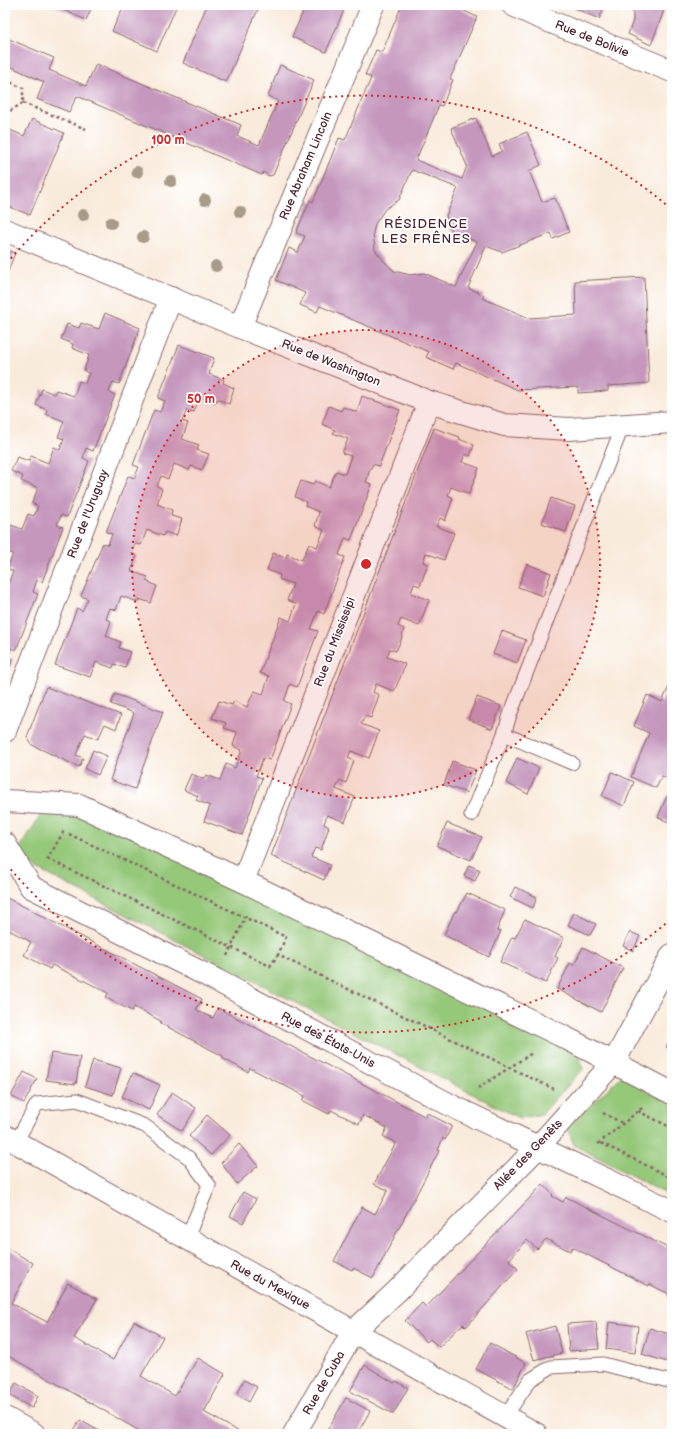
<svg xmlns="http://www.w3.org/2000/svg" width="677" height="1439" viewBox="0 0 677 1439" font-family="'Balsamiq Sans',sans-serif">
  <rect width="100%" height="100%" fill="#fff"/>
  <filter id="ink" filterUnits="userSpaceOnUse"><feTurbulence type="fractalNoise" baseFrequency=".025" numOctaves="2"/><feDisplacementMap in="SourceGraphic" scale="8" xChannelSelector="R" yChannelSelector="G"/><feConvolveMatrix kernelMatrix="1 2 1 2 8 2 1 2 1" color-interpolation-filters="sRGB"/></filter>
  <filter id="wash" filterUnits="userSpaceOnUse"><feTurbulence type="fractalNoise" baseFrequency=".012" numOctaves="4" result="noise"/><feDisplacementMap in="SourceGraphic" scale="16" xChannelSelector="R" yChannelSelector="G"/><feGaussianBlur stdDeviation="0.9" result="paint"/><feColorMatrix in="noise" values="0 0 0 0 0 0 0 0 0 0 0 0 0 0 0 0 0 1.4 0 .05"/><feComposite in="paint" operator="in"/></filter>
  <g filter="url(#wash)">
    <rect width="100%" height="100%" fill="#f9ebdb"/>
    <!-- green -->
    <g fill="#95c879" stroke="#707452">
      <polygon points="44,810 84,813 577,1048 583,1069 542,1114 519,1118 24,862 18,851"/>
      <polygon points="626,1072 672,1097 672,1197 574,1145 567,1127"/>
    </g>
    <g id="blocks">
      <!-- building -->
      <g fill="#c597bd" fill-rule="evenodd">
        <polygon points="5,5 10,5 5,16"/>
        <polygon points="52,5 93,5 86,20"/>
        <polygon points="124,5 177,5 157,51 112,31"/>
        <polygon points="207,5 260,5 226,82 183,63"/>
        <polygon points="306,5 346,5 326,52 292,37"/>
        <path d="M402,5H452L477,17L450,79L453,80L442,106L439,105L416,160L462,179L467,166L451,128L476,118L492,156L502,151L499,144L527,132L541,165L529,171L542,202L555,198L569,232L553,239L551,233L502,252L486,246L468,288L484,295L482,298L529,318L576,315L575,281L644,277L649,383L608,386V391L578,393V387L518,390L456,363L453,369L426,357L429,352L320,306L317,312L300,305L305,293L276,280L289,248L298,252L305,236L296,233L310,200L313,202L339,138L345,140L371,78L365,75L376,50L382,52ZM412,170L458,188L446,216L451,231L477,242L456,287L424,273L410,275L394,271L384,261L375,250L373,233L375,224L385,209L399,200Z"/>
        <polygon points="568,5 605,5 599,19"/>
        <polygon points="633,5 666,5 651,45 628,34 633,21"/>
        <polygon points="9,39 54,58 49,70 86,86 96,64 241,125 237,136 259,145 278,101 268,96 280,65 314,80 273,175 269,176 263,172 262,175 77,96 69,112 37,99 44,82 5,64 5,49"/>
        <polygon points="32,119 64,133 30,215 5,205 7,170 5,170 5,128 24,136"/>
        <polygon points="5,249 15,253 5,279"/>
        <polygon points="105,313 140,328 119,384 113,382 109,392 115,395 93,451 86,448 83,458 89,461 67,517 61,515 57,525 63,527 42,582 37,580 33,592 38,594 16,650 11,648 8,658 13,659 5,679 5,581 9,582 13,571 7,569 13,554 5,551 5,523 22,529 28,514 34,516 38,506 32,503 38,488 21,481 23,476 11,471 17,457 29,461 31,456 48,463 54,447 60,450 64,439 58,437 64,421 46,414 47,410 36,405 42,389 54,394 56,390 74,396 79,381 85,383 89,373 84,371 89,355 72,348 73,344 61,339 67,324 79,328 81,323 99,329"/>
        <polygon points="179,345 214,358 209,374 224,380 223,383 234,388 229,404 217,399 216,403 200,397 194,412 187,410 182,421 188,423 182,439 199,445 197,450 209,454 202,470 191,466 189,470 174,464 168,479 161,476 157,486 162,489 157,504 172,510 171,516 182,519 179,528 176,536 165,532 163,536 147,530 141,545 135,544 131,553 137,556 131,571 148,577 146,581 157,586 151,603 139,599 138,602 121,596 116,610 110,608 106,619 111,621 106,636 121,642 119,648 130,652 125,668 114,664 113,668 96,662 90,677 55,665 77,608 82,611 88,599 81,596 103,543 108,545 112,534 106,532 128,476 135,478 136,474 139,467 133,465 154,410 160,412 165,401 158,398"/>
        <polygon points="362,396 400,410 379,466 373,464 369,472 366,482 372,484 351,540 345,538 339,555 345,557 324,614 318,611 311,629 318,631 297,687 290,684 287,693 284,701 291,704 270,760 263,758 256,776 262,778 242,835 204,821 210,806 196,800 198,796 184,790 191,774 204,779 206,775 220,780 226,764 235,768 242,750 233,746 237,732 224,728 226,723 212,718 219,701 232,705 234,701 247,707 254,691 263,694 269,676 260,673 281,617 290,621 296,604 287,600 293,584 279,579 280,575 267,570 273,553 286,558 287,554 302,560 309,544 317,547 324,530 315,526 319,512 305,506 306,502 295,497 301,481 313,485 315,481 329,487 336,471 345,474 351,456 342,453 348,439 333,433 335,430 322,424 329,406 341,411 343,407 357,412"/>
        <polygon points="434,428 460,437 459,439 474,445 470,456 465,454 462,462 479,468 469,494 451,487 448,495 453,498 445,521 440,518 436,526 454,533 444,560 426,553 423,562 428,564 420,586 414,584 411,593 429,600 419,626 401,619 398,626 404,629 401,640 396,651 390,649 387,657 405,664 400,678 394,691 376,684 373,692 379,695 371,718 365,716 361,724 379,731 369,758 351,751 348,758 354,761 346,783 340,780 336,789 355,797 345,822 327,815 324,824 329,827 321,850 315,848 311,857 330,865 324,880 271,856"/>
        <polygon points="551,498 575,506 566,532 542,523"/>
        <polygon points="527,564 551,573 543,596 518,587"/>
        <polygon points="502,631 526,640 517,663 493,654"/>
        <polygon points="672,680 672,769 668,778 662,776 656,788 631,777 649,733 634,726 647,695 662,702"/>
        <polygon points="46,687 121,715 116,729 105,724 98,739 85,734 76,755 83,758 79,767 32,745 27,737"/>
        <polygon points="115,694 163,712 135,789 110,780 134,713 111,704"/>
        <polygon points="477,697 501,706 492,729 468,719"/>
        <polygon points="93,750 107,756 98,775 85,769"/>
        <polygon points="517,758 539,768 528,794 506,783"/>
        <polygon points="452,761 476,770 467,793 444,785"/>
        <polygon points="612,772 634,782 624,806 602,796"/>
        <polygon points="667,796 672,799 672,824 658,817"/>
        <polygon points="447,823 482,837 471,860 437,846"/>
        <polygon points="469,865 480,870 475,881 464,876"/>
        <polygon points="515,887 537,897 533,908 510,897"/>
        <polygon points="467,893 505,910 497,930 501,931 489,957 444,935 455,911 457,912"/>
        <polygon points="5,897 202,999 196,1009 200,1012 213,1018 218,1008 426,1117 427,1113 452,1126 445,1140 443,1138 438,1150 439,1151 373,1278 353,1268 352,1270 334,1261 362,1207 375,1214 388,1190 374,1184 396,1143 383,1136 387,1128 363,1115 359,1124 331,1110 329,1114 302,1100 305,1096 250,1068 248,1072 222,1058 223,1056 160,1023 161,1021 134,1007 132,1011 106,998 108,993 79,978 52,965 50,969 24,955 31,942 7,929 5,934"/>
        <polygon points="574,913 596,924 590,935 568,925"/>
        <polygon points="525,919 564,938 555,956 558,958 546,983 500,962 512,937 515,938"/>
        <polygon points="630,932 640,936 633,951 623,946"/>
        <polygon points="583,947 623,968 601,1012 557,989 570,963 574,965"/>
        <polygon points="672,1035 672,1050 666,1047"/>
        <polygon points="51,1053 80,1057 76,1084 46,1080"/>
        <polygon points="93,1060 121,1068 113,1095 85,1086"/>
        <polygon points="24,1072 37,1079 24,1103 11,1096"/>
        <polygon points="133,1073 160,1085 149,1110 122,1097"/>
        <polygon points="172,1092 196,1108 182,1131 157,1115"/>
        <polygon points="207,1115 230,1135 211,1155 189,1136"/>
        <polygon points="239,1144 258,1166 237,1184 221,1163"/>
        <polygon points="543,1184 553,1195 552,1196 563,1202 566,1197 672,1250 672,1298 668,1296 669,1294 649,1284 649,1286 572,1247 570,1251 546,1239 537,1249 527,1240 509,1260 518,1269 466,1327 463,1324 439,1347 430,1339 427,1342 405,1321 422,1303 426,1307"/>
        <polygon points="243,1192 256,1199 243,1223 230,1216"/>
        <polygon points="7,1248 33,1263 11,1303 47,1322 68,1283 97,1299 74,1338 113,1360 134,1321 163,1337 141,1376 175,1396 198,1358 225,1374 204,1412 243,1434 145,1434 5,1354 5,1252"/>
        <polygon points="596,1322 599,1349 569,1351 567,1324"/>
        <polygon points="609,1322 638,1326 635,1353 606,1349"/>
        <polygon points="555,1326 562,1353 534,1360 526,1334"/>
        <polygon points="650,1328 672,1335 672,1357 670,1363 642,1354"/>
        <polygon points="490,1343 526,1363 513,1389 476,1369"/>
        <polygon points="365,1365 394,1383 396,1381 408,1388 393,1414 350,1391"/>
        <polygon points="244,1380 257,1387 249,1402 237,1394"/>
        <polygon points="16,1383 38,1396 32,1408 9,1395"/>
        <polygon points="346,1398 370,1411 357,1434 325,1434"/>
        <polygon points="80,1420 92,1427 105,1434 77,1434 73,1432"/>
      </g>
    </g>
  </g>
  <g filter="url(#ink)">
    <use href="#blocks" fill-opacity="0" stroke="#876669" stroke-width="1"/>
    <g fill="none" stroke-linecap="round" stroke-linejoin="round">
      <!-- lane casing -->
      <g stroke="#876669" stroke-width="15">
        <g id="lane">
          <polyline points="504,734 572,763"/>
          <polyline points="471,815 504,734 510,715 623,425"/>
          <polyline points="16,1142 37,1104 77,1100 145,1126 189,1158 209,1185 187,1238"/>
          <polyline points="505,1417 530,1380 551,1367 603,1364 672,1382"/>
        </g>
      </g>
      <!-- street casing -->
      <g stroke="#876669" stroke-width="24">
        <g id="street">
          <polyline points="513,5 534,15 672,71"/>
          <polyline points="5,230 240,327 429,402 504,425 569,429 672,422"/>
          <polyline points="240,327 373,5"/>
          <polyline points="5,731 171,298"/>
          <polyline points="5,801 79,805 243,881 560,1035 672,1093"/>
          <polyline points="5,844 31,887 216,980 452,1106 672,1211"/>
          <polyline points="243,881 429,402"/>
          <polyline points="5,1136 536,1434"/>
          <polyline points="5,1418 34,1434"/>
          <polyline points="294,1434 353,1332 397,1291 537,1148 614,1062 672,955"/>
        </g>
      </g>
      <!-- path -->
      <g stroke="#876669" stroke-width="2.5" stroke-dasharray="3 3" stroke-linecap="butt">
        <polyline points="5,80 23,88 23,103"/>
        <polyline points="23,103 86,129"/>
        <polyline points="5,114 23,103"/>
        <polyline points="69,834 286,937 278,955 554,1089"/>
        <polyline points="48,859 270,966 278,955"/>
        <polyline points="47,860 64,831"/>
        <polyline points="227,956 247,914"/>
        <polyline points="478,1088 532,1053"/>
        <polyline points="638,1111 672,1128"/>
        <polyline points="603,1113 624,1124"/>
        <polyline points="601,1143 672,1178"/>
        <polyline points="598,1144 642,1108"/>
      </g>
      <!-- lane -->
      <use href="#lane" stroke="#fff" stroke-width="13"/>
      <!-- street -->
      <use href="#street" stroke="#fff" stroke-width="22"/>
    </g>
    <!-- trees -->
    <g fill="#a79b89">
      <circle cx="137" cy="172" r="6"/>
      <circle cx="171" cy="181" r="6"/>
      <circle cx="205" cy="200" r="6"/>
      <circle cx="240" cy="212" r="6"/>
      <circle cx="83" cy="215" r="6"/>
      <circle cx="111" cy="223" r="6"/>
      <circle cx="143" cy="237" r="6"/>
      <circle cx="216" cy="266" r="6"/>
    </g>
  </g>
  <!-- distance rings -->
  <circle cx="366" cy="564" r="234" fill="#d62828" fill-opacity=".12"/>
  <g fill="none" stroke="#d62828" stroke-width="2" stroke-dasharray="2 4">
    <circle cx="366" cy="564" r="234"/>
    <path d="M670 920A468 468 0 0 1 7 865M7 263A468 468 0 0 1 670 208"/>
  </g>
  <g text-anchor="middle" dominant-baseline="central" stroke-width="3.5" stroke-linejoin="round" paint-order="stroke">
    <!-- street labels -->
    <g font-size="12" fill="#4a1f2b" stroke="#fff">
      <text transform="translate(592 39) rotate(22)">Rue de Bolivie</text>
      <text transform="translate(306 166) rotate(-67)">Rue Abraham Lincoln</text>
      <text transform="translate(331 363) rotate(22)">Rue de Washington</text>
      <text transform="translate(88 514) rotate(-69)">Rue de l'Uruguay</text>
      <text transform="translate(335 642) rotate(-69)">Rue du Mississipi</text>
      <text transform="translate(328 1040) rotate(28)">Rue des États-Unis</text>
      <text transform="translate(528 1155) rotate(-46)">Allée des Genêts</text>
      <text transform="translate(270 1285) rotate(29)">Rue du Mexique</text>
      <text transform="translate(324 1383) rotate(-60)">Rue de Cuba</text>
    </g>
    <!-- neighbourhood labels -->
    <g font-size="13" letter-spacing="1" fill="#4a1f2b" stroke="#fff">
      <text x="426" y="224">RÉSIDENCE<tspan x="426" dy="15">LES FRÊNES</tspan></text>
    </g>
  </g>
  <circle cx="366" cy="564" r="6" fill="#d62828" stroke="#fff" stroke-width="2"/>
  <g font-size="12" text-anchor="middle" font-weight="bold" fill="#d62828" stroke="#fff" stroke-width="3.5" stroke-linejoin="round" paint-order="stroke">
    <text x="168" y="144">100 m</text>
    <text x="201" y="403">50 m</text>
  </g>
  <!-- margin -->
  <rect width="677" height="1439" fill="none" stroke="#fff" stroke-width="20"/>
</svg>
